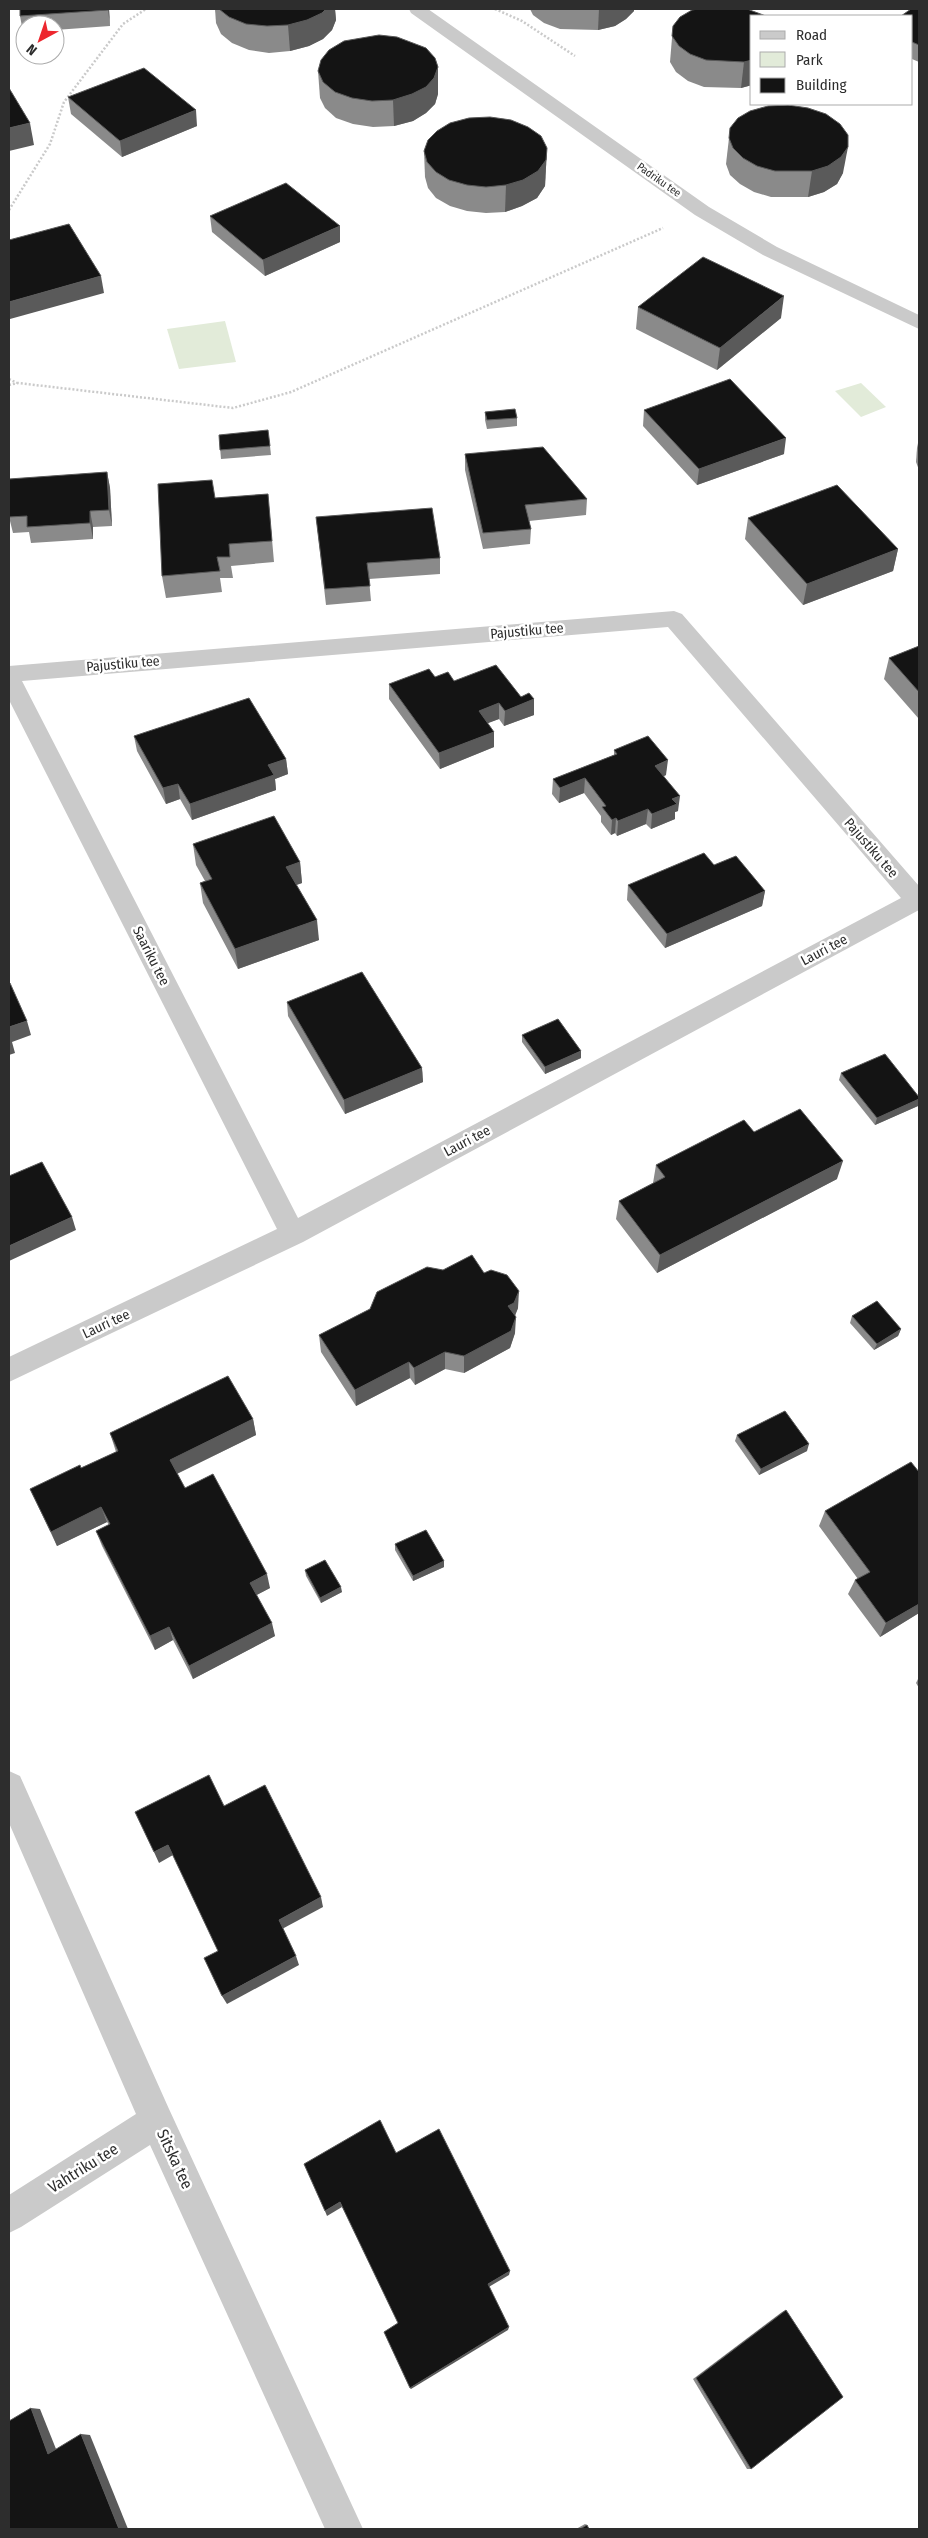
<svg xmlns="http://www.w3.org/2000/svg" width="928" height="2538" viewBox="0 0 928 2538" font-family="'Fira Sans Condensed',sans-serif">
  <rect width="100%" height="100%" fill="#fff"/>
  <!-- green -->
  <g fill="#e2ebd9">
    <polygon points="225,321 236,362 179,369 167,329"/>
    <polygon points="861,383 886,407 861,417 835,391"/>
  </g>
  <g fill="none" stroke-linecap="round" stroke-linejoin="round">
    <!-- path -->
    <g stroke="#cacaca" stroke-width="2.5" stroke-dasharray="2 2" stroke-linecap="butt">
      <polyline points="495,9 522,21 575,56"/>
      <polyline points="9,210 50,144 64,102 123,24 146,9"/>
      <polyline points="9,379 17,383"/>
      <polyline points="9,385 18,383 233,408 291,392 663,228"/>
    </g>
    <!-- minor -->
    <g fill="#cacaca" fill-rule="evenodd">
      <polygon points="409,9 428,9 709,207 777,247 919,315 919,329 763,255 695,215 411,13"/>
      <path d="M674,611L682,614L919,886V910L303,1242L9,1382V1357L277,1229L9,700V666ZM668,627L901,898L298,1218L22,681Z"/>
      <polygon points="9,1771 20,1776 169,2109 363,2529 325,2529 150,2145 21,2227 9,2233 9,2195 136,2114 9,1823"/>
    </g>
  </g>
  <!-- wall -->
  <g fill="#8a8a8a">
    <polygon points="109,9 110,26 55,30 55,25 25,25 25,32 23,32 20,16"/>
    <polygon points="215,9 335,9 336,20 332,30 323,39 309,46 290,51 269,53 249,50 232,43 221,34 216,23"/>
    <polygon points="530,9 634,9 634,11 626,19 615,26 598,30 560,29 544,23 533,15"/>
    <polygon points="919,9 919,62 912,59 912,16"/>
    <polygon points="752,16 752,85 741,88 704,87 688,81 676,72 670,62 673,26"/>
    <polygon points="318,71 438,94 435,104 426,113 413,121 394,126 373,127 353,124 336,118 325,108 320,98"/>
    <polygon points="68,97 197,126 122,157 71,114"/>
    <polygon points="729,138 843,173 837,184 824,192 808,197 771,197 754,192 740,184 730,175 726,164"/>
    <polygon points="547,148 545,186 537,198 522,206 505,212 486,213 467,211 450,206 436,198 428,188 425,177 424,151"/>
    <polygon points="210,216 340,242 265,276 212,232"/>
    <polygon points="638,307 781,318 717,370 636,329"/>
    <polygon points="644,410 784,454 697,485 643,426"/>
    <polygon points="485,412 517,418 517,426 487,429 485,420"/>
    <polygon points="219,435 270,446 271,455 221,459"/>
    <polygon points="919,438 919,470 916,462 917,448"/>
    <polygon points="465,454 587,499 586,515 529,521 531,529 530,544 483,549 465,470"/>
    <polygon points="107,472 110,488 112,526 93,527 93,539 31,543 29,532 13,533 9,517"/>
    <polygon points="268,494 274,562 231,566 233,578 220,578 222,592 166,598 162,576 215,498"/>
    <polygon points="316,517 440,558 440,574 369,579 371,601 326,605"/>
    <polygon points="748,518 898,549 893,571 803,605 745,539"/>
    <polygon points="919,646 919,719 884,679 889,658"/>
    <polygon points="435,677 454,681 534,699 534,715 504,726 499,719 487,723 494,747 440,769 389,699 389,684"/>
    <polygon points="134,736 286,759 288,774 275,779 276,790 192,820 180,799 166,804 137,751"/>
    <polygon points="614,750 666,775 664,776 678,811 675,812 675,819 651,829 646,824 617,836 615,833 611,835 601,822 601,816 584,793 559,803 552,794 553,779 614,755"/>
    <polygon points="193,844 300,862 302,883 296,885 319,940 238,969 203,903 200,883 205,881 196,865"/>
    <polygon points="628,885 765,891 762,906 665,948 627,900"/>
    <polygon points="287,1002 422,1068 423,1082 345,1114 288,1016"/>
    <polygon points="522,1035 581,1058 545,1074 522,1042"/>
    <polygon points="841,1073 919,1097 919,1101 918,1106 875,1125 839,1080"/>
    <polygon points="656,1165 837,1179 657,1273 616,1219 619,1201 653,1183"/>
    <polygon points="443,1270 484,1273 518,1308 515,1316 515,1333 510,1348 464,1373 445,1369 415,1385 410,1378 356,1406 321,1352 319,1335 370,1309"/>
    <polygon points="852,1316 901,1329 898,1336 874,1350 850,1323"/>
    <polygon points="253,1419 256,1435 177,1474 185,1488 270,1588 256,1595 275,1636 193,1679 173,1640 155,1650 102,1546 96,1531 109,1525 107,1522 57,1546 30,1489 81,1468 116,1452 110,1433"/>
    <polygon points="737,1435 807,1451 759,1475 735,1441"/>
    <polygon points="919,1472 919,1613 880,1637 848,1594 855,1580 858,1579 819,1526 825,1511"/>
    <polygon points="395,1544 444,1561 444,1567 413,1581 395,1550"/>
    <polygon points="305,1570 342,1592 321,1603 306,1576"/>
    <polygon points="919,1677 919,1688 916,1683"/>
    <polygon points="786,2310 751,2469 747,2469 693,2379 782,2312"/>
    <polygon points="585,2524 587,2525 589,2529 576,2529"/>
  </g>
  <!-- shaded-wall -->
  <g fill="#5a5a5a">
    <polygon points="108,9 109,9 110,26"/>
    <polygon points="326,9 335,9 336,20 332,30 323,39 309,46 290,51 288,25"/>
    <polygon points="599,9 634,9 634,11 626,19 615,26 598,30"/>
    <polygon points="752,60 752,85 741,88 744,62"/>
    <polygon points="438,67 438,94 435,104 426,113 413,121 394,126 393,100"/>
    <polygon points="196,110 197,126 122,157 120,141"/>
    <polygon points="30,123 34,145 9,151 9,128"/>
    <polygon points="848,147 843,173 837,184 824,192 808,197 812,171"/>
    <polygon points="547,148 545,186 537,198 522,206 505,212 506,185"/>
    <polygon points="340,226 340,242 265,276 263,260"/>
    <polygon points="101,276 104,293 10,319 9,313 9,302"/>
    <polygon points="784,296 781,318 717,370 720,348"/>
    <polygon points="786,438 784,454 697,485 699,469"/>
    <polygon points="107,472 110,488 112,526 109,510"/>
    <polygon points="90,511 93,527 93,539 90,523"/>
    <polygon points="898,549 893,571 803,605 807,584"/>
    <polygon points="534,699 534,715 504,726 505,711"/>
    <polygon points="499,703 499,719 478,727 479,711"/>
    <polygon points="494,732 494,747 440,769 439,753"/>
    <polygon points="286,759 288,774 275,779 276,790 192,820 190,804 268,765"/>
    <polygon points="668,760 666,775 653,781 655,766"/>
    <polygon points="585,778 584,793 559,803 560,788"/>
    <polygon points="178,784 180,799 166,804 163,788"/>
    <polygon points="680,796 678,811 675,812 675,819 651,829 652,814 672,799"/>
    <polygon points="648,809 646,824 617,836 618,821"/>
    <polygon points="616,818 615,833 611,835 612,820"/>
    <polygon points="300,862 302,883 288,888 286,867"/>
    <polygon points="765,891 762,906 665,948 667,934"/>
    <polygon points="317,920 319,940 238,969 235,949"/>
    <polygon points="27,1021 31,1035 12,1042 15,1053 9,1055 9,1027"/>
    <polygon points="581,1051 581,1058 545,1074 545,1067"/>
    <polygon points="422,1068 423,1082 345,1114 344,1100"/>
    <polygon points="919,1099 918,1106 875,1125 877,1118"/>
    <polygon points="843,1161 837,1179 657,1273 660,1255"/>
    <polygon points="72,1217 76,1230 9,1261 9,1246"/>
    <polygon points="519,1291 518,1308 513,1320 508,1306"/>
    <polygon points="516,1317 515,1333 510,1348 464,1373 464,1356"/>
    <polygon points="901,1329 898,1336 874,1350 877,1344"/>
    <polygon points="445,1352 445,1369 415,1385 414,1368"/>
    <polygon points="409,1362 410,1378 356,1406 355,1390"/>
    <polygon points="253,1419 256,1435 174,1475 170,1460"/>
    <polygon points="809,1444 807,1451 759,1475 761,1469"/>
    <polygon points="101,1507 107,1522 57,1546 51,1532"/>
    <polygon points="444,1561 444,1567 413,1581 413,1576"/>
    <polygon points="267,1574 270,1588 253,1597 250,1583"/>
    <polygon points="341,1587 342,1592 321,1603 320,1598"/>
    <polygon points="919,1604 919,1613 880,1637 886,1623"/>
    <polygon points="272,1623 275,1636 193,1679 189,1666"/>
    <polygon points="169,1627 173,1640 155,1650 150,1636"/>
    <polygon points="168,1845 173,1855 159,1863 154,1852"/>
    <polygon points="321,1897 323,1907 282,1929 279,1920"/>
    <polygon points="296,1956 299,1965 227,2004 222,1996"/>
    <polygon points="340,2202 342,2207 327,2216 325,2211"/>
    <polygon points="510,2271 509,2275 487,2288 488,2284"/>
    <polygon points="509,2327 508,2330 411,2389 410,2388"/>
    <polygon points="31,2408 40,2409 58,2454 48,2454"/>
    <polygon points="81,2434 90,2435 128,2529 119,2529"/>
  </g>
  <!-- building -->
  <g fill="#141414" stroke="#5a5a5a">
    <polygon points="20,9 108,9 108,10 20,16"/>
    <polygon points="219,9 326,9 322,13 307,20 288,25 267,26 246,24 229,17"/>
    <polygon points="698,9 747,9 766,16 752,16 752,60 744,62 706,60 690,54 679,46 672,36 673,26 680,17 692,10"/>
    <polygon points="911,9 919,9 919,45 912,42 912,16 901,16"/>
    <polygon points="379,35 397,37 426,48 435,58 438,67 434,78 426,87 412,94 393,100 372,101 352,98 335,92 323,82 318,71 321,60 329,50 344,41"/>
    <polygon points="144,68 196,110 120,141 68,97"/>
    <polygon points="9,88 30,123 9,128"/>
    <polygon points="788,105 808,108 826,114 840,124 848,135 848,147 841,157 828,166 812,171 775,171 757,166 743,158 733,148 729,138 730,128 738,118 750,111 768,106"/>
    <polygon points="490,117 511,120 528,127 541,136 547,148 546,160 538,171 523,180 506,185 486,187 467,185 449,180 436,172 427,162 424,151 428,140 437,131 450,123 469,118"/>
    <polygon points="286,183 340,226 263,260 210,216"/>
    <polygon points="69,224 101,276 9,302 9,240"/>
    <polygon points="703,257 784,296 720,348 638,307"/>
    <polygon points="730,379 786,438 699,469 644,410"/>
    <polygon points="515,409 517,418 487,420 485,412"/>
    <polygon points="268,430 270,446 220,450 219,435"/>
    <polygon points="543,447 587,499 525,505 531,529 483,533 465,454"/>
    <polygon points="107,472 109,510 90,511 90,523 27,527 27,516 9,517 9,479"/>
    <polygon points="212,480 215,498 268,494 272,541 229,544 230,557 217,557 220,571 162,576 158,484"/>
    <polygon points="837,485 898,549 807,584 748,518"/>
    <polygon points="432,508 440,558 367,563 370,586 325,589 316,517"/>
    <polygon points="919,646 919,692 889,658"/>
    <polygon points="496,665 521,697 529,693 534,699 505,711 499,703 479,711 494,732 439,753 389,684 429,669 435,677 448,672 454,681"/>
    <polygon points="249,698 286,759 268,765 274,775 190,804 178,784 163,788 134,736"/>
    <polygon points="648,736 668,760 655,766 680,796 672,799 677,804 652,814 648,809 618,821 616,818 612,820 602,807 606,806 585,778 560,788 553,779 617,754 614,750"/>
    <polygon points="274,816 300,862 286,867 317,920 235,949 200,883 212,879 193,844"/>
    <polygon points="704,853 714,865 736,856 765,891 667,934 628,885"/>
    <polygon points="362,972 422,1068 344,1100 287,1002"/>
    <polygon points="10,983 27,1021 9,1027 9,984"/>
    <polygon points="558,1019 581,1051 545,1067 522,1035"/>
    <polygon points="885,1054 919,1097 919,1099 877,1118 841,1073"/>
    <polygon points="800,1109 843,1161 660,1255 619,1201 665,1177 656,1165 744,1120 754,1132"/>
    <polygon points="42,1162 72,1217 9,1246 9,1176"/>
    <polygon points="472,1255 484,1273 491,1270 507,1275 519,1291 514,1303 508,1306 516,1317 511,1331 464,1356 445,1352 414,1368 409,1362 355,1390 319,1335 370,1309 377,1292 427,1267 443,1270"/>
    <polygon points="877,1301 901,1329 877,1344 852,1316"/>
    <polygon points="228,1376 253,1419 170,1460 185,1488 213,1474 267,1574 250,1583 272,1623 189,1666 169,1627 150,1636 96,1531 110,1524 101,1507 51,1532 30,1489 80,1465 81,1468 118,1451 110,1433"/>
    <polygon points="785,1411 809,1444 761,1469 737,1435"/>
    <polygon points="911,1462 919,1472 919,1604 886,1623 855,1580 870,1572 825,1511"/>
    <polygon points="426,1530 444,1561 413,1576 395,1544"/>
    <polygon points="325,1560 341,1587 320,1598 305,1570"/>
    <polygon points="209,1775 224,1806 265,1785 321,1897 279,1920 296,1956 222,1996 204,1958 218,1951 168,1845 154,1852 135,1812"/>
    <polygon points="380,2120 396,2153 439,2129 510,2271 488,2284 509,2327 410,2388 384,2332 398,2323 340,2202 325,2211 304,2164"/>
    <polygon points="786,2310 843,2397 751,2469 696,2378"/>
    <polygon points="31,2408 48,2454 81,2434 119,2529 9,2529 9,2421"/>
    <polygon points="587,2525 589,2529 580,2529"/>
  </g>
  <g text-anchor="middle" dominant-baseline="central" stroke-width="5" stroke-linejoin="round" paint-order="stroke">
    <!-- far-street labels -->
    <g font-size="11" fill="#2d2d2d" stroke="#fff">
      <text transform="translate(659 180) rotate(35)">Padriku tee</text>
    </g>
    <!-- street labels -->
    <g font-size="14" fill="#2d2d2d" stroke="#fff">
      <text transform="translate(527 631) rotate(-5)">Pajustiku tee</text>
      <text transform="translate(123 664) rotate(-5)">Pajustiku tee</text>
      <text transform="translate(871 848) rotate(49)">Pajustiku tee</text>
      <text transform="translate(824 950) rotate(-28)">Lauri tee</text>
      <text transform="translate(151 956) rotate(63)">Saariku tee</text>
      <text transform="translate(467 1141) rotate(-28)">Lauri tee</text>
      <text transform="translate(106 1324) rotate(-25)">Lauri tee</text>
    </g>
    <!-- near-street labels -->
    <g font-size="16" fill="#2d2d2d" stroke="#fff">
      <text transform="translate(175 2159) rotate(65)">Sitska tee</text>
      <text transform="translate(83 2168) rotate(-32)">Vahtriku tee</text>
    </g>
  </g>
  <!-- border -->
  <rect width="928" height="2538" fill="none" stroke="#2d2d2d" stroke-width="20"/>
  <!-- legend -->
  <rect x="750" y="15" width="162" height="90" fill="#ffffff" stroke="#ababab"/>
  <rect x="760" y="31" width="25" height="8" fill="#cacaca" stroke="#ababab"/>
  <text x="796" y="40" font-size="15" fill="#2d2d2d">Road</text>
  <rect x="760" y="52" width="25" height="15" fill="#e2ebd9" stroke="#ababab"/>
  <text x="796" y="65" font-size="15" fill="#2d2d2d">Park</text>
  <rect x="760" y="78" width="25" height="15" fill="#141414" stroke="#ababab"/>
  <text x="796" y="90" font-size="15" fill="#2d2d2d">Building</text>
  <!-- north arrow -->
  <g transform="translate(40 40) rotate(220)"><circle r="24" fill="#ffffff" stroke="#ababab"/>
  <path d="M0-4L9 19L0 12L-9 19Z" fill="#ed262e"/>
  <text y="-8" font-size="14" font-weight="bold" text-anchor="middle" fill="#2d2d2d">N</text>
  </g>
</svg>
